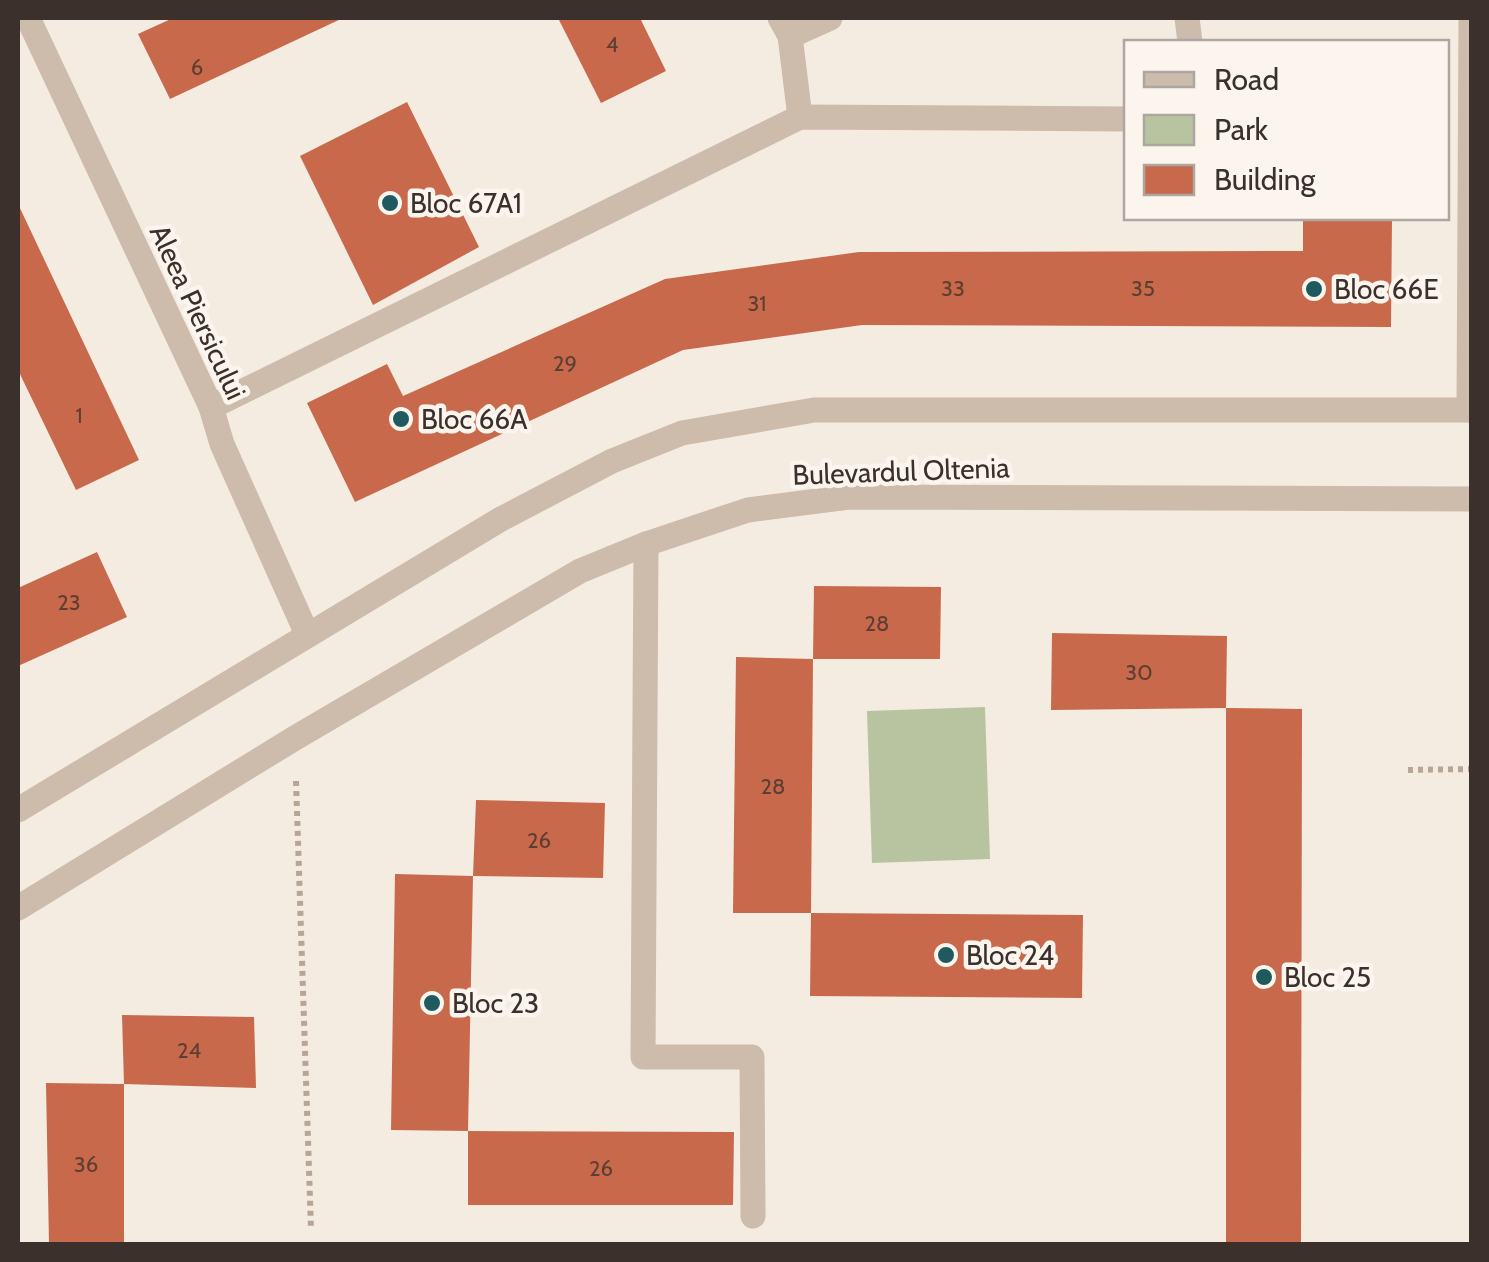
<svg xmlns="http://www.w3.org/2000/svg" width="1489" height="1262" viewBox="0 0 1489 1262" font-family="Cabin,sans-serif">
  <rect width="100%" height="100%" fill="#f4ebe1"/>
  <!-- green -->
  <polygon fill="#b8c4a0" points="985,707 990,859 872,863 867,711"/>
  <!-- building -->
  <g fill="#c8694b">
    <polygon points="173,18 343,18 170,99 138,34"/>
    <polygon points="558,18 640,18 666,71 601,103"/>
    <polygon points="407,102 479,247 373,305 300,156"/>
    <polygon points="18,204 139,460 76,490 18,370"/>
    <polygon points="1303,218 1392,218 1391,327 862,325 683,350 355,502 307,403 387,364 403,396 665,279 859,252 1303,251"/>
    <polygon points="97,552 127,617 18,666 18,588"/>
    <polygon points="814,586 941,587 940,659 813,659"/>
    <polygon points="1052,633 1227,636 1226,708 1051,710"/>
    <polygon points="736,657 813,659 811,913 733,913"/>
    <polygon points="1226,708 1302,709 1301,1244 1226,1244"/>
    <polygon points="476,800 605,803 603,878 473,876"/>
    <polygon points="395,874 473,876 468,1131 391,1130"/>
    <polygon points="811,913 1083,915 1082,998 810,996"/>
    <polygon points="122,1015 254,1017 256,1088 124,1084"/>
    <polygon points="46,1083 124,1084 124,1244 49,1244"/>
    <polygon points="468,1131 734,1132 733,1205 468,1205"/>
  </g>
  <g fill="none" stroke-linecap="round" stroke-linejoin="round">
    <!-- path -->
    <g stroke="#b9a596" stroke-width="6" stroke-dasharray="5 5" stroke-linecap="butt">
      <polyline points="1408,770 1472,769"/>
      <polyline points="296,781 311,1229"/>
    </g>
    <!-- minor -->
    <g stroke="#cdbbac" stroke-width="25">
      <polyline points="28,18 211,407 222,444 307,634"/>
      <polyline points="780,18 790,36 800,117"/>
      <polyline points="1187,18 1190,42"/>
      <polyline points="790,36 830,18"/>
      <polyline points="211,407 800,117 1126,119"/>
      <polyline points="1469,410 1471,18"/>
      <polyline points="646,544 643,1057 752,1057 753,1216"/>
      <polyline points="18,810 501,519 612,461 682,433 814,410 1472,410"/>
      <polyline points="18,908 295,738 580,571 646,544 748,510 849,497 1472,499"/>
    </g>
  </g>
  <!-- markers -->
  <g fill="#1f5a5e" stroke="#fbf5ee" stroke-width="4">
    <circle cx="390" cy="203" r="10"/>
    <circle cx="1314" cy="289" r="10"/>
    <circle cx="401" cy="419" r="10"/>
    <circle cx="946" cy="955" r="10"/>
    <circle cx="1264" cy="977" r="10"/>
    <circle cx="432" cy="1003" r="10"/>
  </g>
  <g text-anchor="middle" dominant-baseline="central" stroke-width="9" stroke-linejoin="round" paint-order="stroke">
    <!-- number labels -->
    <g font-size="22" fill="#5e3e33">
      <text x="612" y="44">4</text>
      <text x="197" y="67">6</text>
      <text x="953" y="288">33</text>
      <text x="1143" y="288">35</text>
      <text x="757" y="303">31</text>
      <text x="565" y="363">29</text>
      <text x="79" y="415">1</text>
      <text x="69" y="602">23</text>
      <text x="877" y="623">28</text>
      <text x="1139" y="672">30</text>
      <text x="773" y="786">28</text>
      <text x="539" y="840">26</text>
      <text x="189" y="1050">24</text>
      <text x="86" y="1164">36</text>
      <text x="601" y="1168">26</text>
    </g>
    <!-- poi labels -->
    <g font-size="28" fill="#3b302b" stroke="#fbf5ee" text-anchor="start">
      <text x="410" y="203">Bloc 67A1</text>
      <text x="1334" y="289">Bloc 66E</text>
      <text x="421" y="419">Bloc 66A</text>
      <text x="966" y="955">Bloc 24</text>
      <text x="1284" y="977">Bloc 25</text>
      <text x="452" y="1003">Bloc 23</text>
    </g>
    <!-- street labels -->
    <g font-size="28" fill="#3b302b" stroke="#fbf5ee">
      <text transform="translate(198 312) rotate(65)">Aleea Piersicului</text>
      <text transform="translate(901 471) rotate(-2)">Bulevardul Oltenia</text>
    </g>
  </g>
  <!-- border -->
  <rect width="1489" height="1262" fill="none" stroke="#3b302b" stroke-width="40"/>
  <!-- legend -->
  <rect x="1124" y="40" width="325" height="180" fill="#fbf5ee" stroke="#aea6a0" stroke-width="2.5"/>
  <rect x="1144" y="72" width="50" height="15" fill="#cdbbac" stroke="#aea6a0" stroke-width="2.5"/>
  <text x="1214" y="90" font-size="30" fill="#3b302b">Road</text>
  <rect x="1144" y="115" width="50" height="30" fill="#b8c4a0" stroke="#aea6a0" stroke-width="2.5"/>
  <text x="1214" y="140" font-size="30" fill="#3b302b">Park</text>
  <rect x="1144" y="165" width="50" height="30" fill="#c8694b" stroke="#aea6a0" stroke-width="2.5"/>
  <text x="1214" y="190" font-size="30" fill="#3b302b">Building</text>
</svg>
